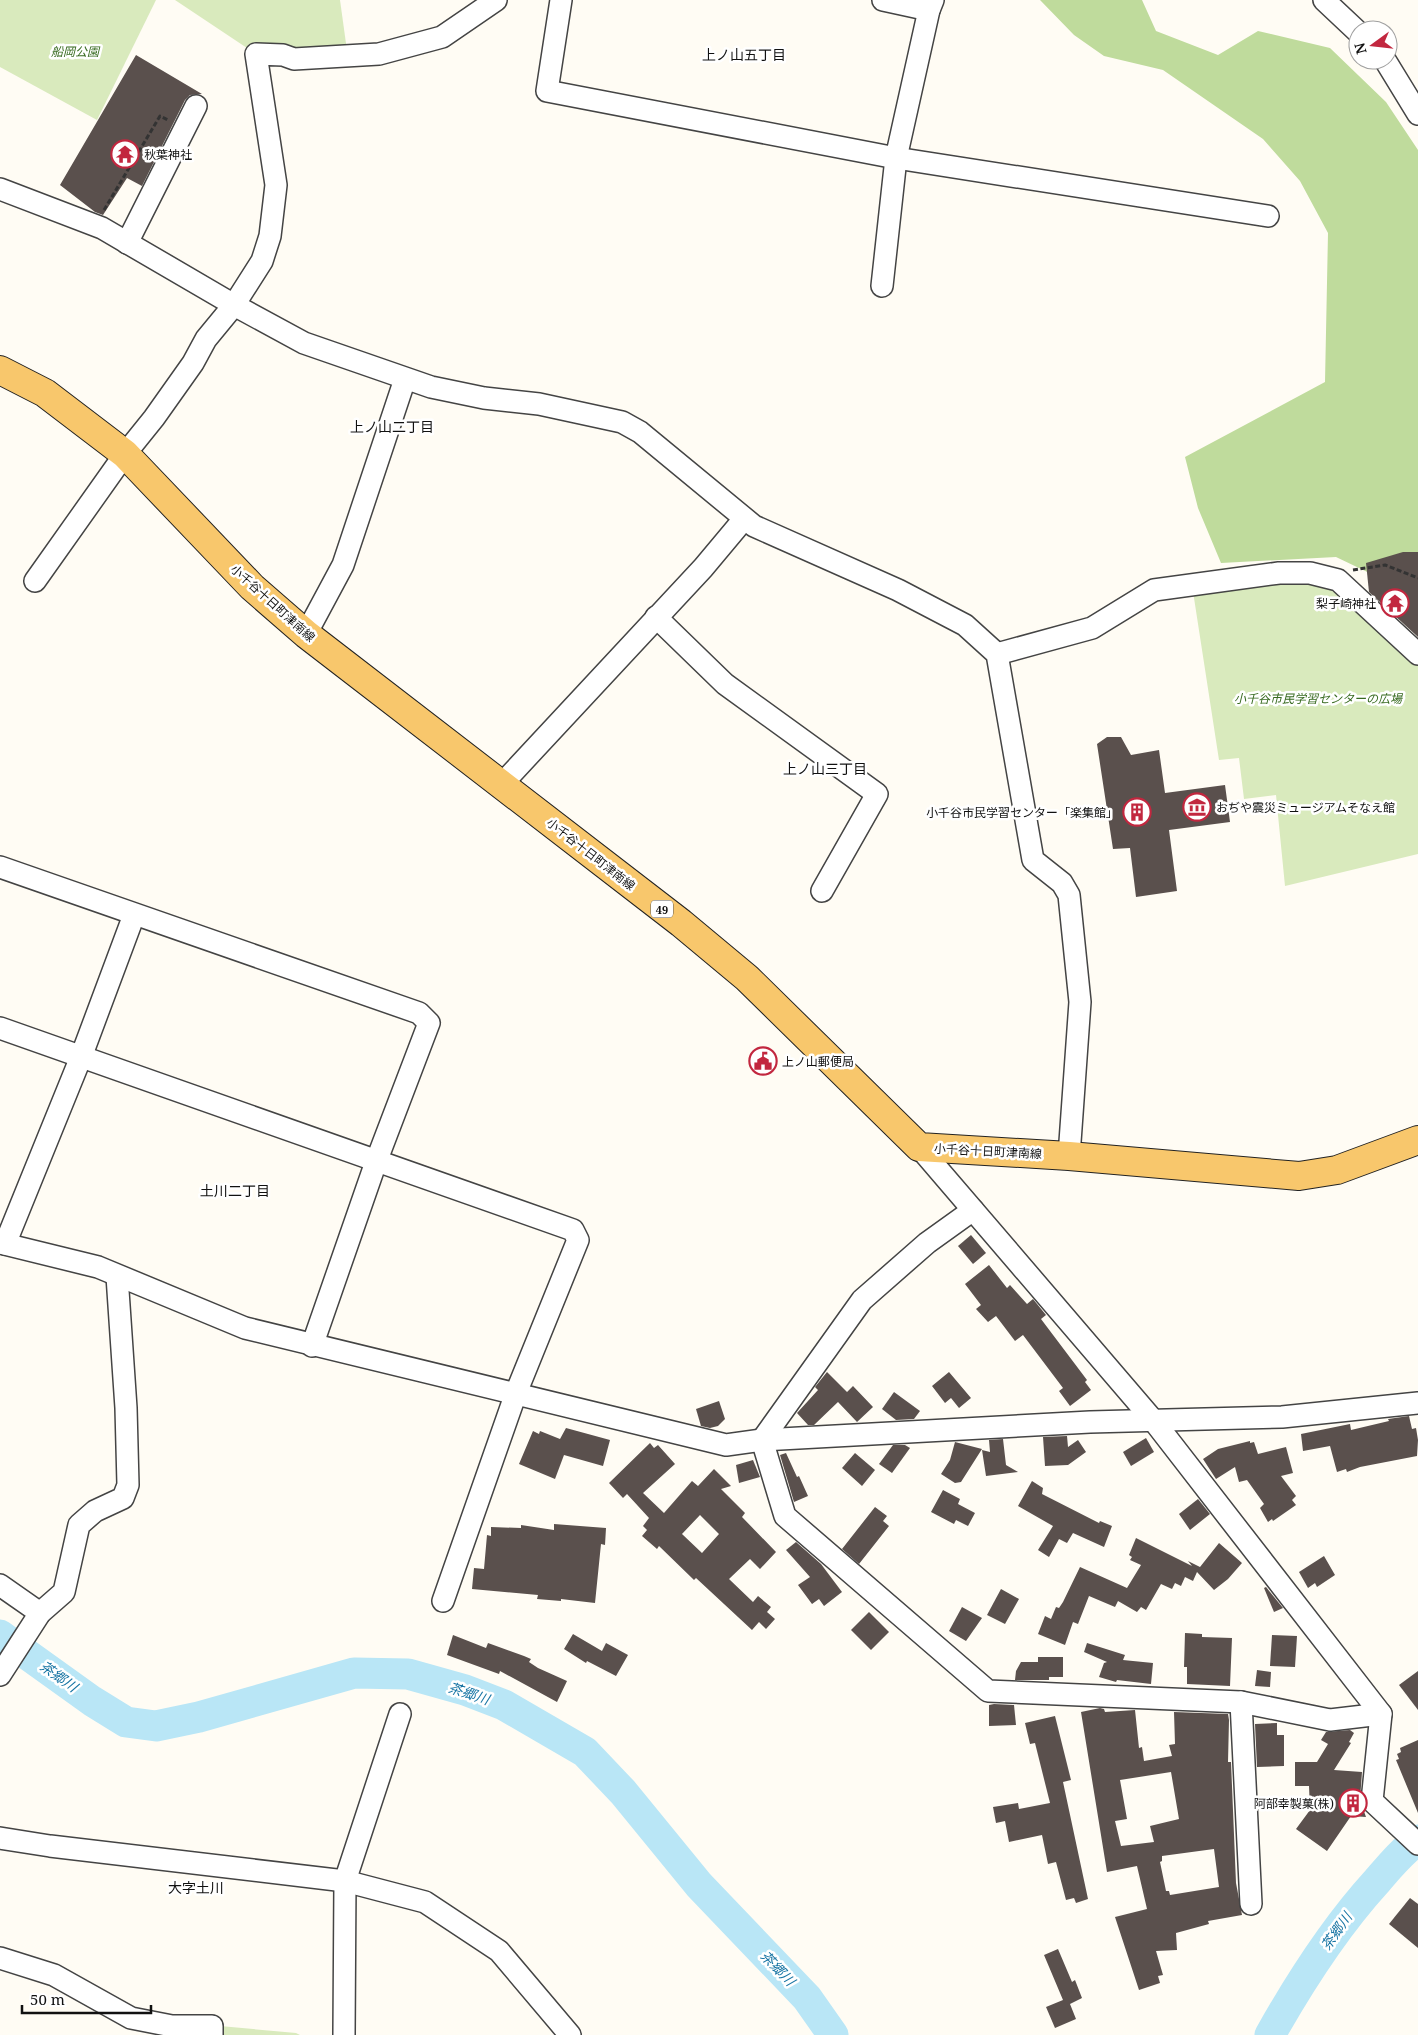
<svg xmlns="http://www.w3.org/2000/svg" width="1418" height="2035" viewBox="0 0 1418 2035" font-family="'Noto Serif','Noto Sans JP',serif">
  <rect width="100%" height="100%" fill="#fffcf4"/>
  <!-- green -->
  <g fill="#d9eabd">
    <polygon points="0,0 156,0 97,120 0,67"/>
    <polygon points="175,0 340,0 348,58 256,54"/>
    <polygon points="1321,575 1418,647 1418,854 1285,886 1276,795 1244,799 1239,758 1219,760 1192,585"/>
    <polygon points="220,2026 296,2033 300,2035 220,2035"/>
  </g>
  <!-- forest -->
  <polygon fill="#bfdb9c" points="1040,0 1142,0 1156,31 1218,55 1258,31 1330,48 1386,102 1418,150 1418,619 1382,579 1336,557 1221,563 1198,508 1185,457 1325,382 1328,233 1300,181 1263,139 1163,70 1104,56 1074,35"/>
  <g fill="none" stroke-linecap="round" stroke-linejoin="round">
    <!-- river -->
    <g stroke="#b9e6f6" stroke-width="31">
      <polyline points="0,1635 92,1701 126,1722 156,1726 199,1717 354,1673 408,1674 465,1690 504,1705 585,1752 623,1792 699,1885 807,1998 833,2035"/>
      <path d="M1270,2035C1301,1980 1335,1927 1377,1881C1390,1866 1402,1851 1418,1840"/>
    </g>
  </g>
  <!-- building -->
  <g fill="#5a504d" fill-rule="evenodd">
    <polygon points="136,55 202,94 190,95 185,100 142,186 127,178 103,215 95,212 60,185"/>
    <polygon points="1403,552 1418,552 1418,637 1369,592 1366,563"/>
    <polygon points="1107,737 1121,737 1131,755 1159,750 1165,793 1225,785 1230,822 1169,830 1177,891 1136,897 1130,848 1113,849 1097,744"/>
    <polygon points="971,1235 986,1253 973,1264 958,1246"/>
    <polygon points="989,1265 1007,1288 1010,1285 1027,1304 1033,1299 1046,1315 1041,1319 1087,1380 1085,1382 1091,1390 1070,1406 1059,1391 1063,1388 1023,1335 1015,1341 996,1316 988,1322 976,1309 981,1305 965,1284"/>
    <polygon points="827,1372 847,1392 853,1386 873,1407 857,1422 838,1402 814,1425 808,1425 797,1413 818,1390 815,1387"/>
    <polygon points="949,1372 971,1398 959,1408 951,1398 945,1403 932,1386"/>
    <polygon points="894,1392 920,1411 914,1419 896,1420 882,1409"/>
    <polygon points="719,1401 725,1419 718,1426 710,1428 701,1426 696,1409"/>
    <polygon points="1409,1416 1412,1429 1416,1428 1418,1440 1417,1456 1360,1467 1347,1472 1346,1469 1337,1472 1330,1446 1303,1451 1301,1434 1350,1424 1351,1430 1389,1421 1388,1419"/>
    <polygon points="566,1428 610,1440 603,1466 564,1455 555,1479 519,1464 533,1431 539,1434 540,1431 560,1439"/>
    <polygon points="1067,1436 1068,1447 1078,1440 1086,1452 1068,1465 1045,1466 1043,1437"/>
    <polygon points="1146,1438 1154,1452 1131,1466 1123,1452"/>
    <polygon points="1003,1439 1006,1465 1018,1472 986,1476 982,1450 990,1452 989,1440"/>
    <polygon points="1250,1441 1250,1443 1254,1442 1258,1454 1286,1447 1293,1473 1281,1476 1296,1496 1292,1500 1296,1505 1273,1521 1272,1519 1268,1522 1260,1508 1264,1504 1247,1480 1239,1482 1235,1467 1216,1479 1203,1459 1218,1449"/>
    <polygon points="955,1442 982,1449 961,1482 955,1483 941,1474 950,1460"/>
    <path d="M650,1443L654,1448L658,1445L675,1464L643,1493L664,1513L692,1481L698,1486L714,1469L731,1486L721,1489L745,1513L742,1517L776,1552L760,1569L750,1559L729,1579L753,1602L758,1596L771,1607L767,1612L775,1619L766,1629L759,1622L752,1630L696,1578L694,1580L659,1546L657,1549L642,1536L647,1530L643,1526L649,1518L627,1494L623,1498L609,1483ZM700,1515L719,1534L702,1553L682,1534Z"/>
    <polygon points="893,1445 905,1445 910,1448 892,1473 879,1464"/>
    <polygon points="786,1453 797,1477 799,1476 808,1496 794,1502 780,1455"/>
    <polygon points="855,1453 875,1470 862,1486 842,1468"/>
    <polygon points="753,1460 760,1477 739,1483 736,1465"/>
    <polygon points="1032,1481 1043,1488 1042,1494 1099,1523 1100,1521 1112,1526 1104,1547 1073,1533 1067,1543 1059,1539 1049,1557 1038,1550 1053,1526 1018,1506"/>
    <polygon points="943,1490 960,1499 958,1504 975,1513 968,1526 956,1520 954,1524 931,1512"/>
    <polygon points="1198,1499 1210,1514 1190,1530 1179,1514"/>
    <polygon points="875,1507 887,1516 883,1521 889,1526 859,1564 842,1549"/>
    <polygon points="554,1524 606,1528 605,1545 601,1544 595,1603 561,1599 561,1601 537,1599 538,1595 472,1589 474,1568 484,1569 487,1535 491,1536 491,1527 521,1528 521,1525 554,1530"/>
    <polygon points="1136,1538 1192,1566 1188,1561 1200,1567 1219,1543 1242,1563 1228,1579 1214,1590 1197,1572 1193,1581 1185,1577 1181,1586 1175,1583 1172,1589 1161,1584 1146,1610 1141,1607 1137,1612 1118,1601 1115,1607 1089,1596 1078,1624 1073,1622 1065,1645 1038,1634 1045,1616 1051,1619 1056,1607 1059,1608 1063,1602 1080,1567 1127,1588 1141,1565 1130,1560 1132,1557 1129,1555"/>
    <polygon points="796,1542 821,1564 842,1592 824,1606 819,1599 812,1604 798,1585 810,1577 786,1550"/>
    <polygon points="1324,1556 1335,1575 1317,1587 1315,1583 1308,1588 1299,1572"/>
    <polygon points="1266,1587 1283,1608 1274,1612 1264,1588"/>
    <polygon points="1001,1589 1019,1599 1005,1624 987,1615"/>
    <polygon points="962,1607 982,1618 966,1641 949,1631"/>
    <polygon points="869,1612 889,1632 871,1650 851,1630"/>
    <polygon points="1185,1633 1202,1634 1202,1637 1232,1638 1230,1686 1187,1684 1187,1667 1184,1667"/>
    <polygon points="573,1634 602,1651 606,1643 628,1655 616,1676 587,1661 586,1663 564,1649"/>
    <polygon points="453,1635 486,1648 488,1643 524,1656 531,1659 529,1662 538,1668 567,1681 557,1702 500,1671 499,1674 447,1655"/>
    <polygon points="1272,1635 1297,1636 1295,1667 1270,1666"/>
    <polygon points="1087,1643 1125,1655 1123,1660 1153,1663 1151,1684 1117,1680 1116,1682 1099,1677 1104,1663 1107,1662 1084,1652"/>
    <polygon points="1038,1657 1063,1657 1063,1677 1049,1677 1049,1680 1015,1680 1016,1671 1021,1662 1038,1662"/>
    <polygon points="1257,1670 1271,1672 1270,1687 1255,1686"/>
    <polygon points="1418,1671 1418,1710 1399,1685"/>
    <polygon points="994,1704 1014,1705 1016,1725 989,1726 989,1705"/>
    <path d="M1100,1708L1104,1709L1105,1712L1135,1710L1139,1748L1142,1747L1144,1761L1172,1756L1169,1745L1175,1744L1174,1712L1228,1714L1229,1720L1228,1762H1231L1236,1883L1242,1915L1208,1921L1209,1924L1176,1933L1177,1950L1156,1951L1163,1975L1158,1976L1160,1983L1139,1990L1115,1917L1147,1909L1137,1866L1107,1872L1081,1712ZM1171,1772L1179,1819L1150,1826L1154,1842L1121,1846L1115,1821L1127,1819L1120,1780ZM1214,1849L1219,1887L1170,1895L1169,1891H1166L1160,1862L1162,1861V1856Z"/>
    <polygon points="1055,1716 1071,1780 1063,1782 1088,1899 1076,1903 1074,1898 1066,1900 1056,1862 1048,1864 1042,1835 1009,1842 1005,1821 996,1823 993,1807 1018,1803 1019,1809 1050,1803 1035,1743 1030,1744 1025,1723"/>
    <polygon points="1277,1723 1277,1735 1284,1735 1284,1766 1257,1767 1255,1724"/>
    <polygon points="1350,1730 1354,1733 1349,1742 1351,1743 1334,1770 1362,1772 1360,1800 1366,1817 1351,1816 1327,1851 1296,1829 1310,1810 1309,1786 1295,1786 1295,1762 1317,1762 1328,1744 1321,1740 1326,1732"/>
    <polygon points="1418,1740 1418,1813 1396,1760 1399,1759 1397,1754 1401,1752 1400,1748"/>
    <polygon points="1410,1898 1418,1904 1418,1948 1389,1924"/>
    <polygon points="1058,1949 1072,1982 1075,1980 1082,1998 1070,2004 1076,2019 1055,2028 1046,2007 1063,2000 1044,1955"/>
  </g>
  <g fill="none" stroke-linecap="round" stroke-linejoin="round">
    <!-- street casing -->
    <g stroke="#444" stroke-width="24">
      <g id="street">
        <polyline points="561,0 547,91 896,158 1268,216"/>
        <polyline points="883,0 929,10"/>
        <polyline points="1324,0 1358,32"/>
        <polyline points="1385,60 1418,114"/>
        <polyline points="0,189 102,228 234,305 304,343 431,387 484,398 539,404 622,422 640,432 754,526 898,590 965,625 997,654 1033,860 1062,883 1069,895 1080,1002 1069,1156"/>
        <polyline points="127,243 196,106"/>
        <polyline points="882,286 896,158 929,10 933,0"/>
        <polyline points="35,581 125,454 154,418 193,363 206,339 234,305 262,261 270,236 276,185 256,54 283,55 294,59 379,54 442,37 496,0"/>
        <polyline points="656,617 725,684 877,794 822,891"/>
        <polyline points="306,634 343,565 405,379"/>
        <polyline points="997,654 1092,628 1154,590 1279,573 1310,573 1338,580 1418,654"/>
        <polyline points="501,785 703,568 744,519"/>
        <polyline points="0,867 419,1013 429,1023 376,1162 312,1346"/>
        <polyline points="0,1028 573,1230 578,1240 516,1393 443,1601"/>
        <polyline points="919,1147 1153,1420 1381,1714 1372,1801 1418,1844"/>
        <polyline points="0,1243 98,1267 245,1328 726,1445 762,1440 1090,1422 1282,1417 1418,1403"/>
        <polyline points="5,1244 81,1057 134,915"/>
        <polyline points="762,1440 785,1516 988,1691 1241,1702 1330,1720 1381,1714"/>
        <polyline points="762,1440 862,1300 927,1243 973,1210"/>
        <polyline points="0,1585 40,1613"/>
        <polyline points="0,1675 40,1613 64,1592 79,1525 95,1511 123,1498 128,1485 126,1408 117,1276"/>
        <polyline points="1241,1702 1251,1904"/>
        <polyline points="0,1838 50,1846 345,1881 425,1902 499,1951 570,2035"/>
        <polyline points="0,1958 54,1975 131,2018 172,2026 212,2026 212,2035"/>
        <polyline points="344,2035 345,1881 400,1714"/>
      </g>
    </g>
    <!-- primary casing -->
    <g stroke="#222" stroke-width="30">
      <polyline id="primary" points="0,370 45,393 125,454 252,587 306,634 681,923 747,978 919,1147 1069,1156 1299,1176 1337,1170 1418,1140"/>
    </g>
    <!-- path -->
    <g stroke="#333" stroke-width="3" stroke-dasharray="5 2.5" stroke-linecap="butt">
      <polyline points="104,210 160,116 168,120"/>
      <polyline points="1353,570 1385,565 1418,578"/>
    </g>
    <!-- street -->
    <use href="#street" stroke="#fff" stroke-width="21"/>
    <!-- primary -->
    <use href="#primary" stroke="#f8c76c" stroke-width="28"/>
  </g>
  <!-- icons -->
  <defs>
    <g id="temple-ring" transform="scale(1.4375)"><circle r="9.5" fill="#fff" stroke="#c2273f" stroke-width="1.5"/><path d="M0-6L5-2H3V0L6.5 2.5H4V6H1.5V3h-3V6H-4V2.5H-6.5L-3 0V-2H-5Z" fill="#c2273f"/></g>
    <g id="museum-ring" transform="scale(1.4375)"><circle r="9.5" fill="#fff" stroke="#c2273f" stroke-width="1.5"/><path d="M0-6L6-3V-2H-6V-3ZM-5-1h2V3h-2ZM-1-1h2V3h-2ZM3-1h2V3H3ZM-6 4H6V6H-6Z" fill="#c2273f"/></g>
    <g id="building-ring" transform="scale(1.4375)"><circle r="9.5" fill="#fff" stroke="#c2273f" stroke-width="1.5"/><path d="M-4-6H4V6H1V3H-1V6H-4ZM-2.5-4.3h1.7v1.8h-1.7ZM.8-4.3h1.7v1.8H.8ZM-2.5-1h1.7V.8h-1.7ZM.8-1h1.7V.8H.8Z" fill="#c2273f"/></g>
    <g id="civic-ring" transform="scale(1.4375)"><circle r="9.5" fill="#fff" stroke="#c2273f" stroke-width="1.5"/><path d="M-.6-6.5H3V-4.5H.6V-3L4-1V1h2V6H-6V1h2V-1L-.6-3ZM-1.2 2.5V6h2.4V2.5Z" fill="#c2273f"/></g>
  </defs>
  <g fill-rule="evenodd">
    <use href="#temple-ring" x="125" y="154"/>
    <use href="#temple-ring" x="1395" y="603"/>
    <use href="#museum-ring" x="1197" y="807"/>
    <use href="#building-ring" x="1137" y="812"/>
    <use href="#civic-ring" x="763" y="1061"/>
    <use href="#building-ring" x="1353" y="1803"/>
  </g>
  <g text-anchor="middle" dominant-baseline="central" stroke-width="5" stroke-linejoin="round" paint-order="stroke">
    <!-- shield labels -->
    <rect fill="#fff" stroke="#585858" stroke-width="1" x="651" y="900.5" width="22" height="17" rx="4"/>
    <g font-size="11" font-weight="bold" fill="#111">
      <text x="662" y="909">49</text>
    </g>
    <!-- park labels -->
    <g font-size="12" font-style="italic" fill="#376a20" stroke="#fff">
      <text x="75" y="51">船岡公園</text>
      <text x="1318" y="698">小千谷市民学習センターの広場</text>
    </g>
    <!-- poi labels -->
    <g font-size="12" fill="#111" stroke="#fff" text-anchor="start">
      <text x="144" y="154">秋葉神社</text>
      <text x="1376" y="603" text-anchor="end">梨子崎神社</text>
      <text x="1216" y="807">おぢや震災ミュージアムそなえ館</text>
      <text x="1118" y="812" text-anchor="end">小千谷市民学習センター「楽集館」</text>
      <text x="782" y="1061">上ノ山郵便局</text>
      <text x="1334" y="1803" text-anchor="end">阿部幸製菓(株)</text>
    </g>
    <!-- street labels -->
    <g font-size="12" fill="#111" stroke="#fff">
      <text transform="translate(273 603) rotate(42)">小千谷十日町津南線</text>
      <text transform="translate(591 854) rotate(38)">小千谷十日町津南線</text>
      <text transform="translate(988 1151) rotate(3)">小千谷十日町津南線</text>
    </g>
    <!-- neighbourhood labels -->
    <g font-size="14" fill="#111" stroke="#fff">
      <text x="744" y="54">上ノ山五丁目</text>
      <text x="392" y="426">上ノ山二丁目</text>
      <text x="825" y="768">上ノ山三丁目</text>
      <text x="235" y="1190">土川二丁目</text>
      <text x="196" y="1887">大字土川</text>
    </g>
    <!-- water labels -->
    <g font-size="14" font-style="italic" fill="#1875a4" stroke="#fff">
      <text transform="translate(59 1676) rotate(35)">茶郷川</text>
      <text transform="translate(469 1693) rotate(18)">茶郷川</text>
      <text transform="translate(1336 1931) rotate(-55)">茶郷川</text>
      <text transform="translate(778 1968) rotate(46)">茶郷川</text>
    </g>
  </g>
  <!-- north arrow -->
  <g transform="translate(1373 45) rotate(255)"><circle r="24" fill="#ffffff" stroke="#a0a0a0"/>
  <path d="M0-4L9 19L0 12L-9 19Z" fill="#c2273f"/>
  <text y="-8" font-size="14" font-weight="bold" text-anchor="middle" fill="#111111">N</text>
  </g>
  <!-- scale -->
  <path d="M22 2005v8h129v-8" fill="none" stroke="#111111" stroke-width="2.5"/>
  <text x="30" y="2005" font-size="15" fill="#111111" stroke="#ffffff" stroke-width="4" paint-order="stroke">50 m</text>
</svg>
